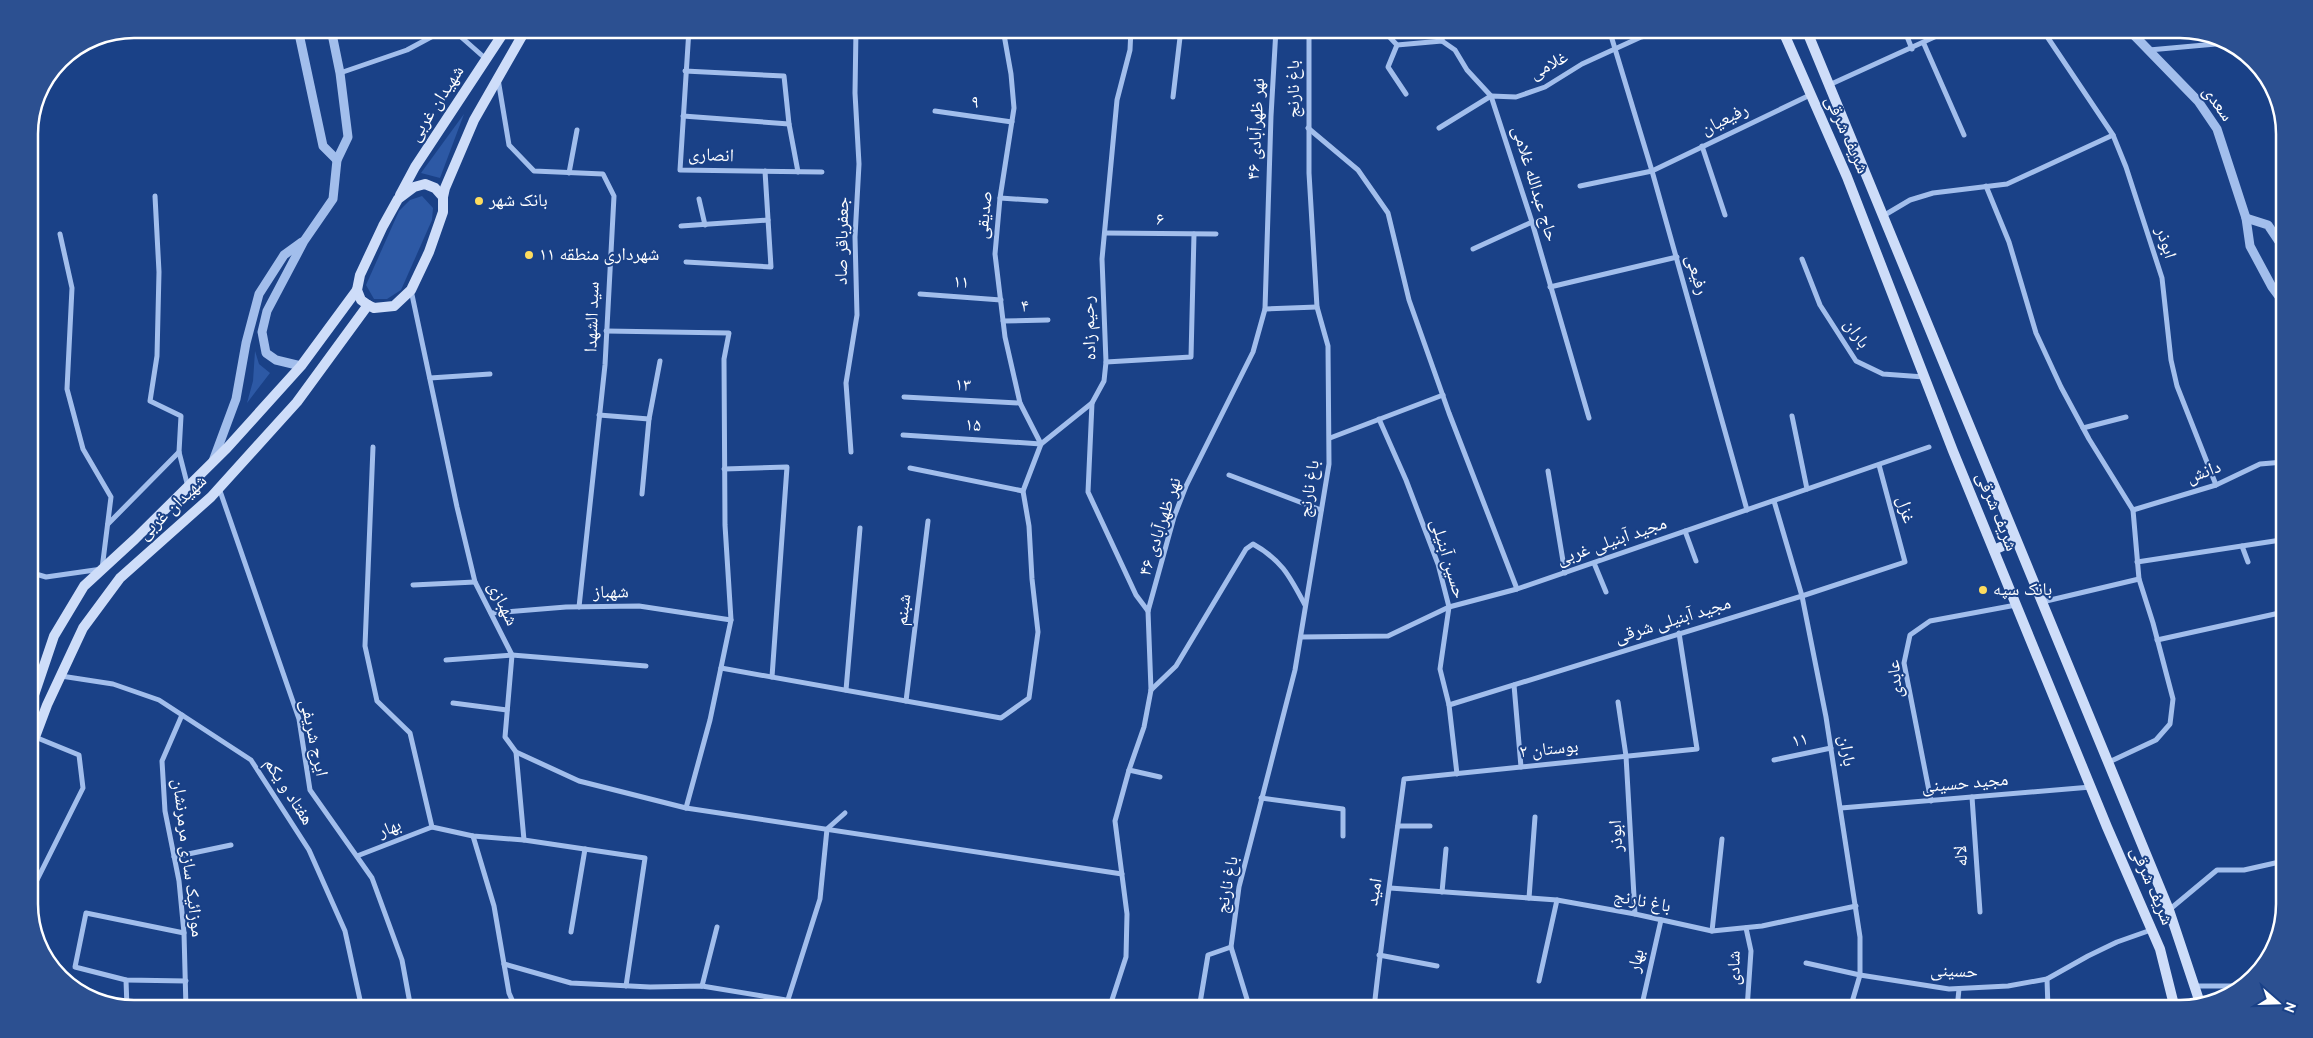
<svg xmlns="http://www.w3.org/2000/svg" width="2313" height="1038" viewBox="0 0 2313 1038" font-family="Overpass,'Noto Naskh Arabic',sans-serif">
  <rect width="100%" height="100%" fill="#1a4187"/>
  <!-- green -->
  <g fill="#2d59a5">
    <polygon points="464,114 440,178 421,173"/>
    <polygon points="422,196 433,208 432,220 401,290 387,299 374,299 366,285 399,211 410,200"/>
    <polygon points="255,351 259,364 270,373 247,403 253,381"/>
  </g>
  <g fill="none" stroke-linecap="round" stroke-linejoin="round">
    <!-- minor -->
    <g stroke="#a2beec" stroke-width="5">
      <polyline points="452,29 486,59"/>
      <polyline points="689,29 680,170 822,172"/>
      <polyline points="1003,29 1011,74 1014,108 1000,198 995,254 1005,337 1020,403 1041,444"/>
      <polyline points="1131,29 1130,50 1117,100 1102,259 1106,362 1104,381 1092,403 1088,492 1136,595 1148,611"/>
      <polyline points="1382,29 1397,45 1442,41 1455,50 1467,70 1491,96 1532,222 1589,418"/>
      <polyline points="1609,29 1652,171 1747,510"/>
      <polyline points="1904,29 1912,49"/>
      <polyline points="2042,29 2113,135 2126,167 2162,278 2171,360 2177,386 2216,485"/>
      <polyline points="1442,41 1443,29"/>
      <polyline points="1924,44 1964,135"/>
      <polyline points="1397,45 1388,67 1406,94"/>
      <polyline points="2149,50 2227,43"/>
      <polyline points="685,71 784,76 789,124 798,172"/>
      <polyline points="340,73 407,50 446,29"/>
      <polyline points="498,79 509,145 534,171 603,174 614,196 605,365 579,607"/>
      <polyline points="1829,85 1952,29"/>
      <polyline points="1173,97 1181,29"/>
      <polyline points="935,111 1012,122"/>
      <polyline points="683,116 789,124"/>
      <polyline points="1308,128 1358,170 1388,213 1409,300 1449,413 1517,589"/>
      <polyline points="1439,128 1491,96 1516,97 1545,87 1582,64 1641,37 1674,29"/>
      <polyline points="1702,146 1725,215"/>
      <polyline points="569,173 577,130"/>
      <polyline points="1580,186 1652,171 1810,95"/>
      <polyline points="1986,186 2009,242 2036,333 2061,387 2089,439 2133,510 2139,579 2153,623 2173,699 2170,724 2156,740 2109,762"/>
      <polyline points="155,196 159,272 157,356 150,401 181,416 179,452 188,487"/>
      <polyline points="1000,198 1046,201"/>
      <polyline points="699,199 705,225"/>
      <polyline points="1883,216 1910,200 1933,193 2007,184 2113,135"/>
      <polyline points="681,226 768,220"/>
      <polyline points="1105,233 1216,234"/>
      <polyline points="1473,249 1532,222"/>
      <polyline points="1802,259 1820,305 1856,361 1883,374 1924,377"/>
      <polyline points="686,262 771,267 765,171"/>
      <polyline points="1550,287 1677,257"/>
      <polyline points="411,290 457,507 475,582 512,655 505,737 516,752 579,781 686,808 1122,874"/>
      <polyline points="920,294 1001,300"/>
      <polyline points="1265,309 1317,307"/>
      <polyline points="1003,321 1048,320"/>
      <polyline points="606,331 729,333 724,359 725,525 731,620 710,720 686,808"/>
      <polyline points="1106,362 1191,357 1194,234"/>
      <polyline points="430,378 490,374"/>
      <polyline points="904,397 1020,403"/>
      <polyline points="599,415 649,419"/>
      <polyline points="1792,416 1807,489"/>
      <polyline points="1379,419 1406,480 1438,564 1449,607 1440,669 1449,705 1457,774"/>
      <polyline points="2083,428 2126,417"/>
      <polyline points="903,435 1041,444"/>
      <polyline points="1330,438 1443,395"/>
      <polyline points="373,447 365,646 377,701 410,733 432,827 473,836 524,840 645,858 626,986"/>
      <polyline points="851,452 846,383 857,315 855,237 859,164 855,93 856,29"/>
      <polyline points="910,468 1023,491"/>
      <polyline points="724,469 787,467 772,677"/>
      <polyline points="1548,471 1565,573"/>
      <polyline points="1229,475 1321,510"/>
      <polyline points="219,488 299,719 310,790 372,878 402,960 411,1009"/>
      <polyline points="642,494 649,419 660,361"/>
      <polyline points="1774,501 1802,596 1826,717 1860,937 1860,975 1850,1009"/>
      <polyline points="2133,510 2216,485 2260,464 2284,462"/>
      <polyline points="108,524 179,452"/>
      <polyline points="1685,531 1696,561"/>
      <polyline points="2242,546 2248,562"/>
      <polyline points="2137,562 2281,540"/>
      <polyline points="1594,563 1606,592"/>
      <polyline points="29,572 46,577 102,569 111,497 83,449 67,389 72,288 60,234"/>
      <polyline points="413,585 475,582"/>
      <polyline points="2042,602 2139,579"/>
      <polyline points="491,613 566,607 639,606 731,620"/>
      <polyline points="1301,637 1388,636 1449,607 1517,589 1929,447"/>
      <polyline points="2157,640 2284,612"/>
      <polyline points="446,660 512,655 646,666"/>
      <polyline points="721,668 1001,718 1029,698 1038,632 1032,579 1029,526 1023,491 1041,444 1092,403"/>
      <polyline points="61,676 113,684 159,700 251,760 309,850 345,931 362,1009"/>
      <polyline points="1514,685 1521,767"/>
      <polyline points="846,690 860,528"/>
      <path d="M1151,690L1176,666L1246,549L1253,544C1282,560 1290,577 1305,605"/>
      <polyline points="906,701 928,521"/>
      <polyline points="1618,702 1626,756 1635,914"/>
      <polyline points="453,703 507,710"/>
      <polyline points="1449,705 1802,596 1905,562 1879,465"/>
      <polyline points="182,715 162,761 165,811 179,881 184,933 186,1009"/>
      <polyline points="516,752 524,840"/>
      <polyline points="1774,760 1831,748"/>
      <polyline points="1129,770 1160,777"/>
      <polyline points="1972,797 1980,912"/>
      <polyline points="1261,798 1343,809 1343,836"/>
      <polyline points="1931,801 1904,663 1910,635 1930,621 2016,605"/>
      <polyline points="1841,808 2091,787"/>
      <polyline points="1398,826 1430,826"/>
      <polyline points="473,836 494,906 509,993 516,1009"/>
      <polyline points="357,856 432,827"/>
      <polyline points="174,857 231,845"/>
      <polyline points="1390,888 1557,900 1635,914 1712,931 1762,926 1856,906"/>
      <polyline points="1442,892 1446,849"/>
      <polyline points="29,896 83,788 79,755 35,737"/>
      <polyline points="1529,898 1535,817"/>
      <polyline points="2169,910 2217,870 2244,870 2284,861"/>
      <polyline points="1746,928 1751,951 1747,1009"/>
      <polyline points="1712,931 1722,839"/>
      <polyline points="571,932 585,849"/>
      <polyline points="184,933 86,913 75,967 126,980 186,981"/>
      <polyline points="2272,942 2284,886"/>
      <polyline points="1379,955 1437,966"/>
      <polyline points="1806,963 1860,975 1949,989 2008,986 2047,979 2088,956 2117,942 2151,930"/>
      <polyline points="504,964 571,983 650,987 702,986 786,1000"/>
      <polyline points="2047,979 2048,1009"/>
      <polyline points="126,980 127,1008"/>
      <polyline points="1539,981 1557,900"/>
      <polyline points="702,986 717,927"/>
      <polyline points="2195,986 2242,986"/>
      <polyline points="785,1009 820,899 827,829 845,813"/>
      <polyline points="1109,1009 1126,957 1127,914 1115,821 1129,770 1144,727 1151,690 1148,611 1174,517 1186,486 1253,352 1265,309 1271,116 1276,29"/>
      <polyline points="1199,1009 1208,955 1231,947"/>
      <polyline points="1250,1009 1231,947 1239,887 1295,670 1329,464 1328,346 1317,307 1309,173 1309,29"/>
      <path d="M1374,1009C1382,932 1394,856 1404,779L1697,749L1679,633"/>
      <polyline points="1641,1009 1661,920"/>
      <polyline points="1957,1009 1959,989"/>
    </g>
    <!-- tertiary -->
    <g stroke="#a2beec" stroke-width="9">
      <polyline points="298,29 323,146 337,160"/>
      <polyline points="2128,29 2198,101 2217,129 2246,218 2250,246 2272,287 2284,303"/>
      <polyline points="2246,218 2268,225 2284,249"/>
      <polyline points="301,366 276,360 266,353 262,332 267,311 304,241 333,199 337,160 348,137 340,73 331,29"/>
      <polyline points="213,461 236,399 246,343 259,294 284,255 302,242"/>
    </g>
    <!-- secondary -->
    <g stroke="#ceddf9" stroke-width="10">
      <polyline points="1782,29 1847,177 1953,451 2107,827 2160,949 2175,1009"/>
      <polyline points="1806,29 2169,910 2200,1003"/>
      <polygon points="425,184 435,188 443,197 443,212 429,252 411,290 394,306 374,308 368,305 361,300 357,290 360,275 383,226 398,199 414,187"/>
      <polyline points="400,195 415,167 506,29"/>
      <polyline points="443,197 445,188 474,120 526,29"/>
      <polyline points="1994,550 2016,540"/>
      <polyline points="29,710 54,636 84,586 135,539 227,448 301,366 357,290"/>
      <polyline points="29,753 47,705 83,628 120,578 211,497 297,402 368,305"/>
    </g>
  </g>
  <!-- markers -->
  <g fill="#fedc5e" stroke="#1a4187" stroke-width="2">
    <circle cx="479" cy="201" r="5"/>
    <circle cx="529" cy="255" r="5"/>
    <circle cx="1983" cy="590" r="5"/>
  </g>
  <g text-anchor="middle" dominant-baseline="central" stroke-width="4" stroke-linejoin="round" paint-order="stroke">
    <!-- street labels -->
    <g font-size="18" fill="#fff" stroke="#1a4187">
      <text transform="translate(1549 66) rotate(-28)">غلامی</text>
      <text transform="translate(1294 89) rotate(-90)">باغ نارنج</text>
      <text transform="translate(975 103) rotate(8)">۹</text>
      <text transform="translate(437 104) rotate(-57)">شهیدان غربی</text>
      <text transform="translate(2217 104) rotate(55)">سعدی</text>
      <text transform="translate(1725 120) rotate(-26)">رفیعیان</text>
      <text transform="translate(1257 129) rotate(-87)">نهر ظهرآبادی ۴۶</text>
      <text transform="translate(1846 135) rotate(66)">شریف شرقی</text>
      <text transform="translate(711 156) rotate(2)">انصاری</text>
      <text transform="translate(1534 184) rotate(73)">حاج عبدالله غلامی</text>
      <text transform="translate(985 215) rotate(-84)">صدیقی</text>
      <text x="1160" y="220">۶</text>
      <text transform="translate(843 241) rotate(-89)">جعفرباقر صاد</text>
      <text transform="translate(2165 243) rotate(72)">ابوذر</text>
      <text transform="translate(1696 275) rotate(74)">رفیعی</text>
      <text transform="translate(961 283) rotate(4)">۱۱</text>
      <text transform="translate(1025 307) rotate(-2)">۴</text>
      <text transform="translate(593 317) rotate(-88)">سید الشهدا</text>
      <text transform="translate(1090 328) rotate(-92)">رحیم زاده</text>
      <text transform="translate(1856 334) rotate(56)">باران</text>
      <text transform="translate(963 386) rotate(3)">۱۳</text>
      <text transform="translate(973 426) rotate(4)">۱۵</text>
      <text transform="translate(2204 473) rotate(-20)">دانش</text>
      <text transform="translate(1310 489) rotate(-81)">باغ نارنج</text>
      <text transform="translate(173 508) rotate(-43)">شهیدان غربی</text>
      <text transform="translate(1905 510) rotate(75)">غزل</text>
      <text transform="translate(1996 512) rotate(68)">شریف شرقی</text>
      <text transform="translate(1161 527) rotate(-72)">نهر ظهرآبادی ۴۶</text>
      <text transform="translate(1612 542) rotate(-19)">مجید آبنیلی غربی</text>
      <text transform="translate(1447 559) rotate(73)">حسین آبنیلی</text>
      <text transform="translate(611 593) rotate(-1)">شهباز</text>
      <text transform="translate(502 604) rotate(64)">شهبازی</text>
      <text transform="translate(904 610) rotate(-83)">شبنم</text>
      <text transform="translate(1673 621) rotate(-17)">مجید آبنیلی شرقی</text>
      <text transform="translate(1896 679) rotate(-96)">عابدی</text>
      <text transform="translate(313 738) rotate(78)">ایرج شریفی</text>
      <text transform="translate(1800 741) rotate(-12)">۱۱</text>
      <text transform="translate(1549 750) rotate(-6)">بوستان ۲</text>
      <text transform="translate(1846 751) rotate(81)">باران</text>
      <text transform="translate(1965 784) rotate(-5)">مجید حسینی</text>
      <text transform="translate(288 792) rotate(57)">هفتاد و یکم</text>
      <text transform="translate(390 829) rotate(-21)">بهار</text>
      <text transform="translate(1617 836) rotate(-93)">ابوذر</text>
      <text transform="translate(1962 856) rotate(-94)">لاله</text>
      <text transform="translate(187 858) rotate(83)">موزائیک سازی مرمرنشان</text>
      <text transform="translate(1228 885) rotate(-79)">باغ نارنج</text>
      <text transform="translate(2151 886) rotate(67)">شریف شرقی</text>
      <text transform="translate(1375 892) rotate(-80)">امید</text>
      <text transform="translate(1642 902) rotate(11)">باغ نارنج</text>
      <text transform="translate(1637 961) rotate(-77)">بهار</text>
      <text transform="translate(1735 968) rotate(-89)">شادی</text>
      <text transform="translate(1954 972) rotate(2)">حسینی</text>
    </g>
    <!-- poi labels -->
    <g font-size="18" fill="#fff" stroke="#1a4187" text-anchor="start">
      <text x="489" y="201">بانک شهر</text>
      <text x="539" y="255">شهرداری منطقه ۱۱</text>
      <text x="1993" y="590">بانک سپه</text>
    </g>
  </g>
  <!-- crop -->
  <path d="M0 0H2313V1038H0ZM134 38H2180A96 96 0 0 1 2276 134V904A96 96 0 0 1 2180 1000H134A96 96 0 0 1 38 904V134A96 96 0 0 1 134 38Z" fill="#2c5091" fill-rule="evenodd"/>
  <path fill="none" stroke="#fff" stroke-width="2.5" d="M134 38H2180A96 96 0 0 1 2276 134V904A96 96 0 0 1 2180 1000H134A96 96 0 0 1 38 904V134A96 96 0 0 1 134 38Z"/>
  <!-- north arrow -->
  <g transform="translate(2278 1003) rotate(110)" stroke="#1a4187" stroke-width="4" paint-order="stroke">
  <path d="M0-4L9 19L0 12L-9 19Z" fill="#ffffff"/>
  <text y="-8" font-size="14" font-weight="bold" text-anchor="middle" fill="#ffffff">N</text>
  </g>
</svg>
